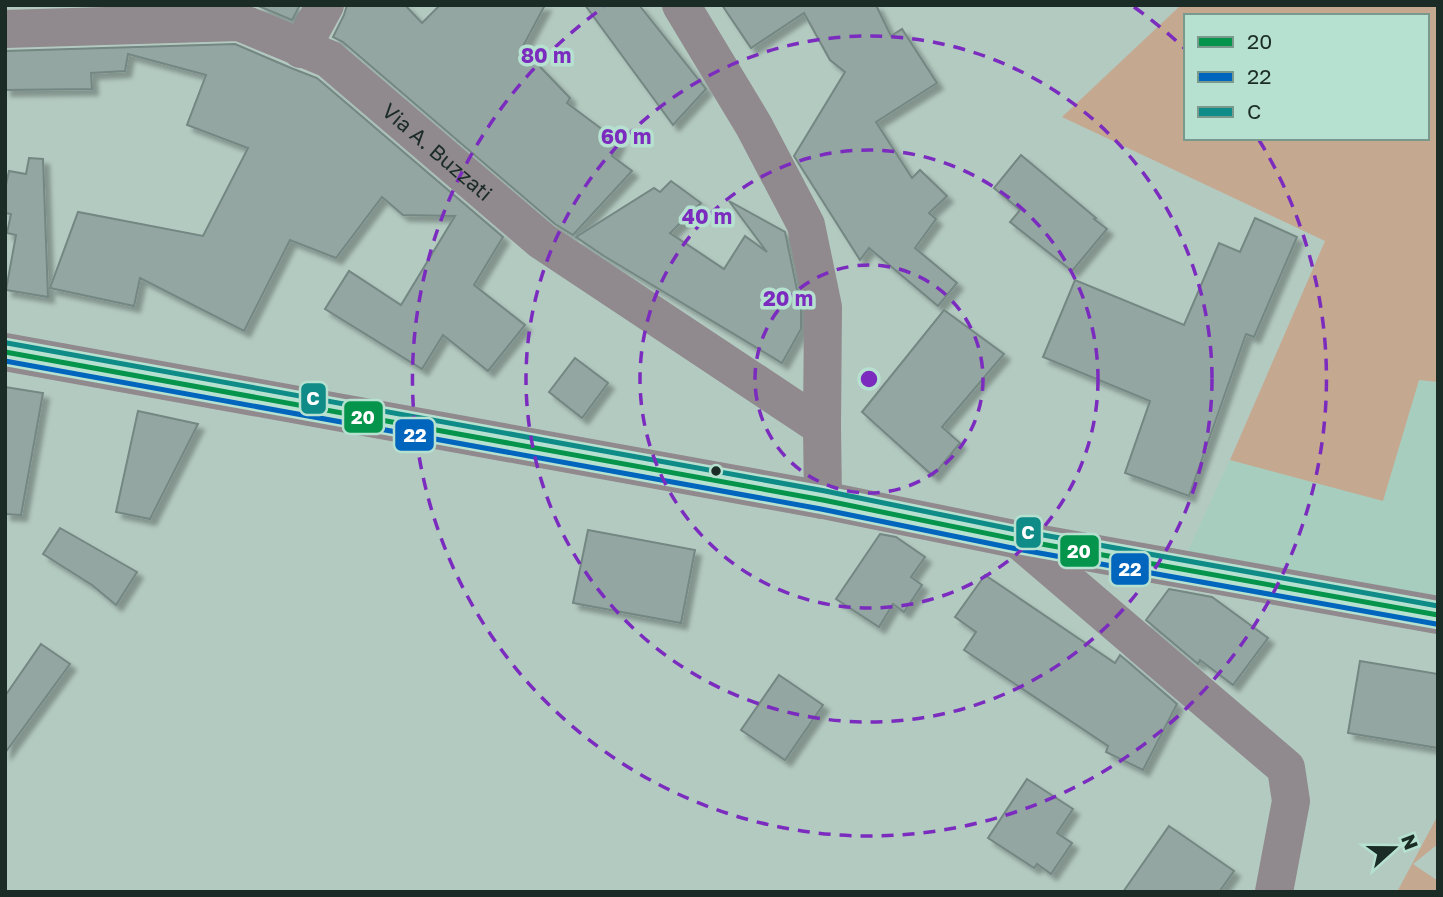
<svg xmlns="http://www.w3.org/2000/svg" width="1443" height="897" viewBox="0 0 1443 897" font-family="'Golos Text',sans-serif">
  <defs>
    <filter id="shadow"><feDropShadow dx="6" dy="6" stdDeviation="2" flood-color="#0004"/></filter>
  </defs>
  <rect width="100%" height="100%" fill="#b3cac1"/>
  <!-- built -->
  <polygon fill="#a6cdbe" points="1419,380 1438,382 1438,601 1185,557 1230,460 1383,500"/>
  <!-- green -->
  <g fill="#c5a890" fill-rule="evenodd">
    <path d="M1181,5H1438V382L1419,380L1383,501L1230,460L1325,241L1062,117ZM1186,16H1427V138H1186Z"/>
    <polygon points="1438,815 1438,844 1413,864 1438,881 1438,892 1397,892"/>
  </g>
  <!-- building -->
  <g fill="#93a6a2" stroke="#748782" stroke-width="2" filter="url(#shadow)">
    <polygon points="256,5 300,5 292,20"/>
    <polygon points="347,5 405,5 422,23 440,5 545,5 522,48 570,98 567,103 619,142 612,156 632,171 573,235 555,224 343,42 333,37 344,15"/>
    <polygon points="585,5 639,5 706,89 673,125"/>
    <polygon points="722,5 876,5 891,36 902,29 937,83 876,122 912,178 920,170 947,196 929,213 936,219 915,248 957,283 938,306 869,248 860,260 794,156 845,72 830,60 804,13 751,48"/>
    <polygon points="235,44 291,68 317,78 503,237 474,285 525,325 488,371 443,335 422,369 325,309 349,271 401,305 455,216 403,215 382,197 336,258 290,240 244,331 140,278 134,306 50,288 78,212 203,236 248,148 187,125 206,75 128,54 125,71 91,73 92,89 5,90 5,51"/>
    <polygon points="1021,155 1096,218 1094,219 1107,229 1072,271 1010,222 1020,210 994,188"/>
    <polygon points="29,158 43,159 48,297 6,290 16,235 7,233 11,214 5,213 5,189 9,171 26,174"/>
    <polygon points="671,181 701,203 670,233 724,269 745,236 767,252 729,201 785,232 801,309 801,329 782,363 604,256 576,237 654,188 660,192"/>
    <polygon points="1255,218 1297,237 1254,337 1246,334 1189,496 1125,473 1150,401 1043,357 1075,280 1184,325 1219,243 1240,252"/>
    <polygon points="944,310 1004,354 942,427 960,443 933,476 862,412"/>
    <polygon points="575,358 608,383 582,418 549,392"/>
    <polygon points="5,387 43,393 21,515 5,514"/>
    <polygon points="138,411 198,424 150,519 116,512"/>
    <polygon points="60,528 137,572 116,605 92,585 43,554"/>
    <polygon points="588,530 695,550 681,623 573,603"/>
    <polygon points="880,534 896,537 925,557 911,577 922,585 904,612 893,604 879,627 836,599"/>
    <polygon points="985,575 1115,663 1120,655 1177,704 1143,770 1106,752 1108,746 964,650 976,632 955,617"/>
    <polygon points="1169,589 1212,597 1268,638 1233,685 1200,660 1198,664 1146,620"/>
    <polygon points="41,644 70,664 5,753 5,696"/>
    <polygon points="1360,661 1438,674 1438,748 1348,733"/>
    <polygon points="779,675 823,705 785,760 741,730"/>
    <polygon points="1027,779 1073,809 1057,833 1072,843 1051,874 1037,864 1034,868 988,838"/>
    <polygon points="1169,826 1234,871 1219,892 1123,892"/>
  </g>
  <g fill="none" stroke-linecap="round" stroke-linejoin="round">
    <!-- minor -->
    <g stroke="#90898d" stroke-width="38">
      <polyline points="681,5 754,126 806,225 823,307 822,427 823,500"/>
      <path id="s1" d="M5,29L239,22L329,59L542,241L822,427"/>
      <polyline points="301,49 325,5"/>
      <polyline points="5,352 823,500 1019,540 1438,615"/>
      <polyline points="1019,540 1286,768 1291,801 1274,892"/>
    </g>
    <!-- bus-1 casing -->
    <g stroke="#b6e1d0" stroke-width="10">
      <polyline id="bus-1" points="5,352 823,500 1019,540 1438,615"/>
    </g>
    <!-- bus-2 casing -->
    <g stroke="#b6e1d0" stroke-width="10">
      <polyline id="bus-2" points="5,361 821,509 1017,549 1436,624"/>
    </g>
    <!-- bus-3 casing -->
    <g stroke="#b6e1d0" stroke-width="10">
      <polyline id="bus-3" points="7,343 825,491 1021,531 1438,606"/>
    </g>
    <!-- bus-1 -->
    <use href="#bus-1" stroke="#04944b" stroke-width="5"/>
    <!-- bus-2 -->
    <use href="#bus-2" stroke="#0065bd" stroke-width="5"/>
    <!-- bus-3 -->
    <use href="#bus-3" stroke="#0f8b88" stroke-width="5"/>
  </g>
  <!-- distance rings -->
  <g fill="none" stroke="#7b2cbf" stroke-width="3.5" stroke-dasharray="12 9">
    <circle cx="869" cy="379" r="114"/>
    <circle cx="869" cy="379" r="229"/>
    <circle cx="869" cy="379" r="343"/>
    <path d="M1134 7A457 457 0 0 1 1184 48M1259 140A457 457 0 1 1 604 7"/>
  </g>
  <!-- markers -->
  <circle fill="#1b2c26" stroke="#b6e1d0" stroke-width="2.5" cx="716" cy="471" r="6"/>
  <g text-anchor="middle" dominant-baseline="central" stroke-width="7" stroke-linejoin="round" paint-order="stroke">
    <!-- street labels -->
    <g font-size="21" fill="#1b2c26" stroke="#b6e1d0">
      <text stroke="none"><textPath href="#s1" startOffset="474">Via A. Buzzati</textPath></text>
    </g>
  </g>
  <circle cx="869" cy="379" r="10" fill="#7b2cbf" stroke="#b6e1d0" stroke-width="3.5"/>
  <g font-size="21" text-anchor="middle" font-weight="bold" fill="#7b2cbf" stroke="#b6e1d0" stroke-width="7" stroke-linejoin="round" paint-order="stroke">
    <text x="546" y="63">80 m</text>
    <text x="626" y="144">60 m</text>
    <text x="707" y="224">40 m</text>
    <text x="788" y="306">20 m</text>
  </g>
  <g stroke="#b6e1d0" stroke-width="2.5">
    <rect x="300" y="382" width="27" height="33" rx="7" fill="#0f8b88"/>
    <rect x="343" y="400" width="41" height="34" rx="7" fill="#04944b"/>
    <rect x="394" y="418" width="41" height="34" rx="7" fill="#0065bd"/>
    <rect x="1015" y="516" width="27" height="33" rx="7" fill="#0f8b88"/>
    <rect x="1059" y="534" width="41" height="34" rx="7" fill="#04944b"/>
    <rect x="1110" y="552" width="40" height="34" rx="7" fill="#0065bd"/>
  </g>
  <g font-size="19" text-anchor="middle" font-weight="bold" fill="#fff">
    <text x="313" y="405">C</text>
    <text x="363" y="424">20</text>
    <text x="415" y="442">22</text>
    <text x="1028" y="539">C</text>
    <text x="1079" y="558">20</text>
    <text x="1130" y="576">22</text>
  </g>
  <!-- border -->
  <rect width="1443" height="897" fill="none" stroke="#1b2c26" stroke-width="14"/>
  <!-- legend -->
  <rect x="1184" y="14" width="245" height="126" fill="#b6e1d0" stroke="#78998c" stroke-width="2"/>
  <rect x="1198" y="37" width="35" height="10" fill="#04944b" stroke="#78998c" stroke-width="2"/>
  <text x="1247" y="49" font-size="21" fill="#1b2c26">20</text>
  <rect x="1198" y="72" width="35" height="10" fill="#0065bd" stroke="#78998c" stroke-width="2"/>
  <text x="1247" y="84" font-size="21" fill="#1b2c26">22</text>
  <rect x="1198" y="107" width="35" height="10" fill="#0f8b88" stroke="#78998c" stroke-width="2"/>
  <text x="1247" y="119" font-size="21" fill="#1b2c26">C</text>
  <!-- north arrow -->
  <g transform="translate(1394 848) rotate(69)" stroke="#b6e1d0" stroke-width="5" paint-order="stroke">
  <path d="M0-5L12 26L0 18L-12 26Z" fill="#1b2c26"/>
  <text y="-10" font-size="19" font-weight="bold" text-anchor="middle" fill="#1b2c26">N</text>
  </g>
</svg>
